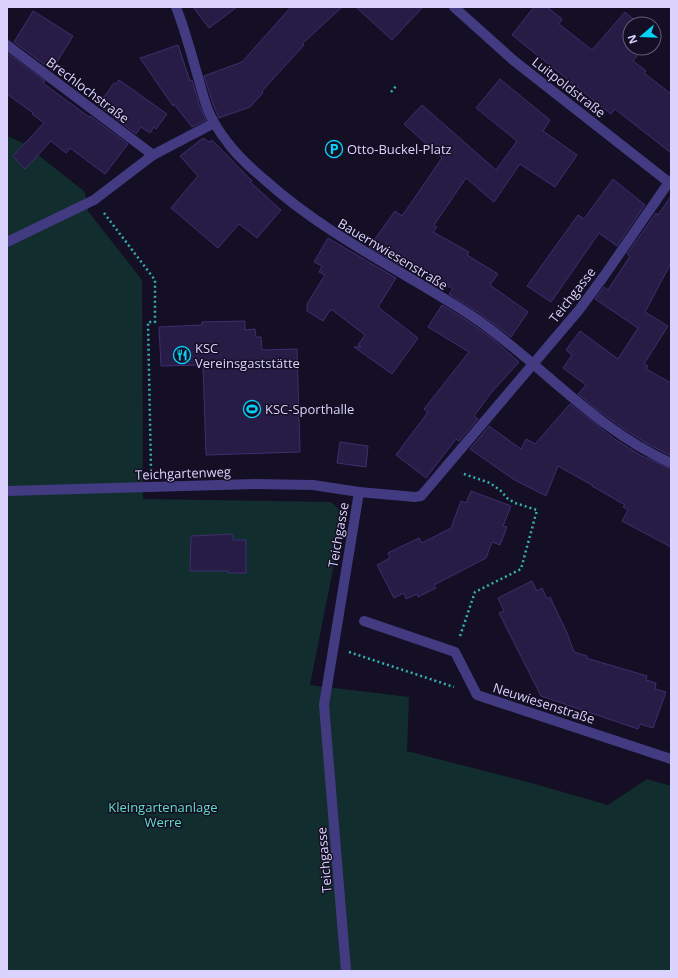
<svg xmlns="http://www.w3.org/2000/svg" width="678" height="978" viewBox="0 0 678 978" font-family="'Open Sans',sans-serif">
  <rect width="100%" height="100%" fill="#140f24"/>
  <!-- green -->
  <polygon fill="#122d2e" points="7,136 23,143 85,192 88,211 142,280 143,499 331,502 344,514 310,685 409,697 407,751 535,784 608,805 647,779 671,786 671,971 7,971"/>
  <!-- building -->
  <g fill="#261c45" stroke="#3f2e70">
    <polygon points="193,7 237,7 209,28"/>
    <polygon points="291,7 342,7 302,44 304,45 262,91 263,93 250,107 219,118 213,104 204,76 242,62"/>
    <polygon points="356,7 423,7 392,40"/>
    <polygon points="534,7 547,7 562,19 559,24 592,50 625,12 639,24 630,24 630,48 643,48 633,61 646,71 644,73 671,94 671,153 615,109 611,114 512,35"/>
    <polygon points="33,11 73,36 52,70 14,42"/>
    <polygon points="178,45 190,81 192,80 199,104 206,120 192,127 174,104 173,106 140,58"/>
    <polygon points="7,53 45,81 43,83 89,117 90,116 128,144 105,174 70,148 66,153 51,141 25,169 13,156 44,123 32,114 33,113 7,94"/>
    <polygon points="500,79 550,120 543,131 577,155 555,187 520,164 494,202 466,178 434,225 437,227 433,232 469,252 467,255 498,274 490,285 528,312 511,337 476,311 449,294 453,289 406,262 403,267 369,247 395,211 402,216 442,158 404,124 422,105 496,170 517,141 476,108"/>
    <polygon points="119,80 167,114 156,129 154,127 150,133 141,127 136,134 98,105 114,83 116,84"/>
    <polygon points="203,138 209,142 212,140 252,181 250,182 281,210 257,238 239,224 218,248 171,208 198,176 180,156"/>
    <polygon points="613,179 645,205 617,246 599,233 551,302 527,286 578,215 584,219"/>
    <polygon points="671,196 671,263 645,312 668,326 644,364 648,366 646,369 671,383 671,456 646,443 621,427 596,409 578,394 586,385 563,368 572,355 566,350 580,331 618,359 638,328 595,299 604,287 608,290 630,256 627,254 656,213 658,215"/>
    <polygon points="328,238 396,278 378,307 418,338 392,374 354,347 361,347 358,345 365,335 331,309 323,321 307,311 307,304 325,275 319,272 322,266 314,262"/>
    <polygon points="442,305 468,321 493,339 519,362 491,393 474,416 478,419 459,441 456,439 426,478 396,455 428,412 424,409 469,352 428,327"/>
    <polygon points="245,321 245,330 255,329 256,337 261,337 262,350 297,349 300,452 206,455 203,365 161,366 159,327 202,325 202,322"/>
    <polygon points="570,404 613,438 640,455 671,469 671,547 622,521 628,510 623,507 625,505 592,486 592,485 558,466 546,496 513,479 470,449 489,426 521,449 526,439 535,444"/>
    <polygon points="340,442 368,446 366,467 337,463"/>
    <polygon points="471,491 511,506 503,526 507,527 500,545 492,542 486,558 434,585 436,588 418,597 417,594 406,599 404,593 394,598 377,565 390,558 388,553 419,538 422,543 451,528 461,501 466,503"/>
    <polygon points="233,534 233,540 246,540 246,573 228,573 228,571 190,571 191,536"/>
    <polygon points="532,581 537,591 542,588 547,599 550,597 567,633 574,652 587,656 586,658 647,676 646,680 656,683 655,689 666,692 653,728 640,724 638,729 541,696 499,613 504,611 498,598"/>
  </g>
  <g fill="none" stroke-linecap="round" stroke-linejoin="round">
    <!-- path -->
    <g stroke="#32b3b3" stroke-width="2.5" stroke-dasharray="2 3" stroke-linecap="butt">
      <polyline points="391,92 397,85"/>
      <polyline points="104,213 155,280 155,322 148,322 151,470"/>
      <polyline points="460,636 475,592 521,569 537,510 515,503 507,498 501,491 490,483 461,473"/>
      <polyline points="349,652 454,687"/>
    </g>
    <!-- minor -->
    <g stroke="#423b82" stroke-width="10">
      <path d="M176,7C185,30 191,53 198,77C201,88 204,100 208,110C213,122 220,133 228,143C238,157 252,169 265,180C327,236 403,271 472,316C540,362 594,429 671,463"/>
      <polyline points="454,7 513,60 671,184"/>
      <polyline points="7,45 153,155"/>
      <polyline points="7,242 94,200 153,155 214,123"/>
      <polyline points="7,491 255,484 313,485 359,492"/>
      <polyline points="364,621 455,652 477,695 671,759"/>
      <polyline points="346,971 324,705 359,492 415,497 421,496 579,310 604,276 669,182"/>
    </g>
  </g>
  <!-- icons -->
  <defs>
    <g id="parking-ring" transform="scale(0.9)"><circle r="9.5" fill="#140f24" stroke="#06d1f7" stroke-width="1.5"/><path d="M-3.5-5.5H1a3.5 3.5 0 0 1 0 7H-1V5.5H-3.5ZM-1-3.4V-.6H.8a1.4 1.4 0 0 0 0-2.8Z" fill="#06d1f7"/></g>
    <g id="restaurant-ring" transform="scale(0.9)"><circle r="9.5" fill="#140f24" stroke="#06d1f7" stroke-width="1.5"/><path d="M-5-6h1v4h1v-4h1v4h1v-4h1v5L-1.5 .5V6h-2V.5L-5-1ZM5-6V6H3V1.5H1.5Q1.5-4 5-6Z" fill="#06d1f7"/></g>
    <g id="stadium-ring" transform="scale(0.9)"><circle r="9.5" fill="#140f24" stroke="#06d1f7" stroke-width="1.5"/><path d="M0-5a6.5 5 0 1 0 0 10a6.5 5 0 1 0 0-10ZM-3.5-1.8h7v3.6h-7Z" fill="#06d1f7"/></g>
  </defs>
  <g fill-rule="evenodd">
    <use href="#parking-ring" x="334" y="149"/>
    <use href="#restaurant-ring" x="182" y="355"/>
    <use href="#stadium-ring" x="252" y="409"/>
  </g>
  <g text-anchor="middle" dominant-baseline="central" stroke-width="3" stroke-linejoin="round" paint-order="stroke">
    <!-- street labels -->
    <g font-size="13" fill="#dbd3fe" stroke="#140f24">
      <text transform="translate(569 87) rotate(38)">Luitpoldstraße</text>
      <text transform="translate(88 90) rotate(37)">Brechlochstraße</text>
      <text transform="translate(393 254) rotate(31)">Bauernwiesenstraße</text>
      <text transform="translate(572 295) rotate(-52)">Teichgasse</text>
      <text transform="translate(183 473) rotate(-2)">Teichgartenweg</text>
      <text transform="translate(338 535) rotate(-80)">Teichgasse</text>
      <text transform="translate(544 703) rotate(18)">Neuwiesenstraße</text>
      <text transform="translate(324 860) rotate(-95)">Teichgasse</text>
    </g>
    <!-- poi labels -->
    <g font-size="13" fill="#dbd3fe" stroke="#140f24" text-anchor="start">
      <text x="347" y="149">Otto-Buckel-Platz</text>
      <text x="195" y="348">KSC<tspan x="195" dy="15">Vereinsgaststätte</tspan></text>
      <text x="265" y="409">KSC-Sporthalle</text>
    </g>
    <!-- park labels -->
    <g font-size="13" fill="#61ddc5" stroke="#140f24">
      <text x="163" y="807">Kleingartenanlage<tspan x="163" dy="15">Werre</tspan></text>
    </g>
  </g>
  <!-- border -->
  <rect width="678" height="978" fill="none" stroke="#dbd3fe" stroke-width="16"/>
  <!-- north arrow -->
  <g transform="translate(642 36) rotate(251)"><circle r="19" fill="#140f24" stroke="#645d7b"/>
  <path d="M0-3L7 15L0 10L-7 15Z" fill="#06d1f7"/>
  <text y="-6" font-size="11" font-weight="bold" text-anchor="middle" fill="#dbd3fe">N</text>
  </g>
</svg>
